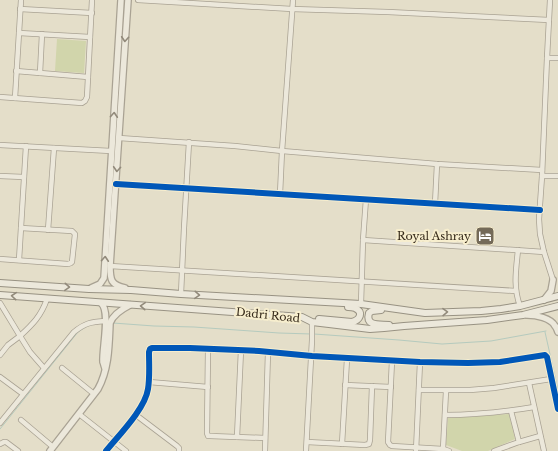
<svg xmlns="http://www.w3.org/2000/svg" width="558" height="451" viewBox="0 0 558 451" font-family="'Libre Baskerville',serif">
  <rect width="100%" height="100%" fill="#e4dec9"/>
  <!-- green -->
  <g fill="#d1d5ab">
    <polygon points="57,39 86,41 84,73 55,71"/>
    <polygon points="509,414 515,439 488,451 462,451 446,445 448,418"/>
  </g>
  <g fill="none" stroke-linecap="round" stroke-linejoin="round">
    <!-- stream -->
    <g stroke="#b5cabe" stroke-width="1">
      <polyline points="113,323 154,326 194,327 279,333 311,334"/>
      <polyline points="545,332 558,390"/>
      <polyline points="314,334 399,340 442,344 491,341 546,331"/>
      <polyline points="0,429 78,332 87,326"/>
    </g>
    <!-- minor casing -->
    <g stroke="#a9a293" stroke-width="6">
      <g id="minor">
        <polyline points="138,0 292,9 388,12 549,20"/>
        <polyline points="20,9 92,13"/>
        <polyline points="19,33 90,37"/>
        <polyline points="547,58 550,0"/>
        <polyline points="16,71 88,77"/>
        <polyline points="40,73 42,34"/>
        <polyline points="0,97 82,103 85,101 87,97 92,0"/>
        <polyline points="15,98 21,0"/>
        <polyline points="119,138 235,146 282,151 437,164 542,170"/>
        <polyline points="0,145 111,151"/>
        <polyline points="0,176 24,177"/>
        <polyline points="542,176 558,176"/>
        <polyline points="116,184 540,210"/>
        <polyline points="280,194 282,151 293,0"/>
        <polyline points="435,204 437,164"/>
        <polyline points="48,230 54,148"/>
        <polyline points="363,240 544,252"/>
        <path d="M518,250C516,270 513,287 520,306"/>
        <polyline points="0,259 68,264 71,263 72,262 75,234 72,231 21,228"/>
        <polyline points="19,260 26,146"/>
        <polyline points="110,266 516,291"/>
        <polyline points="553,280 544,252 540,234 539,219 542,176 547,58 558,58"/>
        <polyline points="181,294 184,228 189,142"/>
        <polyline points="0,303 20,336 8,345 0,355"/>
        <polyline points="361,304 363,240 366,199"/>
        <polyline points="208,349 207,433 208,436 210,436 265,438"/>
        <polyline points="392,361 388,442 390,445 392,446 443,449 449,451"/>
        <path d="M44,368L30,352L20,336C33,324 41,316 47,299"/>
        <polyline points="62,368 94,394"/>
        <polyline points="0,377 23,394"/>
        <polyline points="149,382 208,387"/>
        <polyline points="529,383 544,451"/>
        <polyline points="345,385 391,387"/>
        <polyline points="419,390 470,390 494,388 551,379"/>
        <polyline points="511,411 519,442"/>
        <polyline points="79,414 126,451"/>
        <polyline points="136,415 177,446 179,448 179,451"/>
        <path d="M445,415C475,415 504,412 534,407"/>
        <polyline points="21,420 53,447"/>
        <path d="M0,423L74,332C85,323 91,322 105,321"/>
        <polyline points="237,437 241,350"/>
        <polyline points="307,442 365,445 369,444 370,440 372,386"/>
        <polyline points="0,444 4,442 6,442 18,451"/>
        <polyline points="342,444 347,359"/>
        <polyline points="443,449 446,391"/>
        <path d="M106,451C119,435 145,409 148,389C150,377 149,364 149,352L150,349L152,348H190L259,351L312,356L420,362L468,363L500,362L545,355L547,357L558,409"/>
        <polyline points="265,451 268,352"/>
        <polyline points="306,451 312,340 312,322"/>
        <polyline points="416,451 420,362"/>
        <polyline points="494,451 519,442 540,436"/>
      </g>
    </g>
    <!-- tertiary casing -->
    <g stroke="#a9a293" stroke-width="8">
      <g id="tertiary">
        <polyline points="91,288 100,284 104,278 121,0"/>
        <path d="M125,288C111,285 110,280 110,266L128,0"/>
        <polyline points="544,300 551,291 553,280"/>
        <path d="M101,303C111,311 102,349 103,362C104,364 104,366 105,368"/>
        <path d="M527,315C536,315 551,318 555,326C557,328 557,330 558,332"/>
        <path d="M50,451L98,389C109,369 109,346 110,323C113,315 122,309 130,305"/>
      </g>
    </g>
    <!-- secondary casing -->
    <g stroke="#989283" stroke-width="8">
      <g id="secondary">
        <polyline points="0,283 89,289 131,290 181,294 361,304 425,313 481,311 501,309 520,306 558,296"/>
        <polyline points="0,295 302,317 312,322 329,324 370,329 384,328 404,326 487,320 523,315 558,306"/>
        <path d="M381,310L372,311L369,313C365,327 380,324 389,325"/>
        <path d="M319,319L352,322C360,320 364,312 355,308C352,307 350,307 348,307"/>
      </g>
    </g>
    <!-- minor -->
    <use href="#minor" stroke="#ece8db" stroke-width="4.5"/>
    <!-- tertiary -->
    <use href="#tertiary" stroke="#ece8db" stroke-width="5.5"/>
    <!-- secondary -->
    <use href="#secondary" stroke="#ece8db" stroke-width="6"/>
    <!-- cycleway casing -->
    <g stroke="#f7eece" stroke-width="8">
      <g id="cycleway">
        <polyline points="116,184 540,210"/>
        <path d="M106,451C119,435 145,409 148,389C150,377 149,364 149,352L150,349L152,348H190L259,351L312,356L420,362L468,363L500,362L545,355L547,357L558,409"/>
      </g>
    </g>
    <!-- cycleway -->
    <use href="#cycleway" stroke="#0057b8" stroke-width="6"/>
  </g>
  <!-- one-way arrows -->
  <defs><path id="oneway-chevron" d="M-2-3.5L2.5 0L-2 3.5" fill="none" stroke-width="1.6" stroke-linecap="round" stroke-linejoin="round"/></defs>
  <g stroke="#928a7b">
    <use href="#oneway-chevron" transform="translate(125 39) rotate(94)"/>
    <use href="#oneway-chevron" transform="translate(114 115) rotate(-86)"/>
    <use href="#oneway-chevron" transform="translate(117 169) rotate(94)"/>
    <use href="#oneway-chevron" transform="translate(105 259) rotate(-86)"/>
    <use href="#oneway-chevron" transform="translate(67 287) rotate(4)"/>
    <use href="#oneway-chevron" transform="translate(197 295) rotate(4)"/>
    <use href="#oneway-chevron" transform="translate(14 296) rotate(-175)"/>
    <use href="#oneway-chevron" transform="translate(143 306) rotate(-176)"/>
    <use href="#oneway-chevron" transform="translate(445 312) rotate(-1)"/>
  </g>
  <!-- icons -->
  <defs>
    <g id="hotel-square" transform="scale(1)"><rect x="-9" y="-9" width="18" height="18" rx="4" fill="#746a58" stroke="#f7eece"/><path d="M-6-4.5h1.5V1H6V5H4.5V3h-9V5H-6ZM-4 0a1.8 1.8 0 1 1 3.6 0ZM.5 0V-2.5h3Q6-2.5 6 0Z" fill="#fff"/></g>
  </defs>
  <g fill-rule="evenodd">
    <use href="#hotel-square" x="485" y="236"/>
  </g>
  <g text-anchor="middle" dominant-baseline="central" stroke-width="4" stroke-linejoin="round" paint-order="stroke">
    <!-- poi labels -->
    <g font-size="11" fill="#372b1b" stroke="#f7eece" text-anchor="end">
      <text x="471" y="236">Royal Ashray</text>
    </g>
    <!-- street labels -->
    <g font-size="11" fill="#372b1b" stroke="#f7eece">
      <text transform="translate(268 315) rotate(6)">Dadri Road</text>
    </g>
  </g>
</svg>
